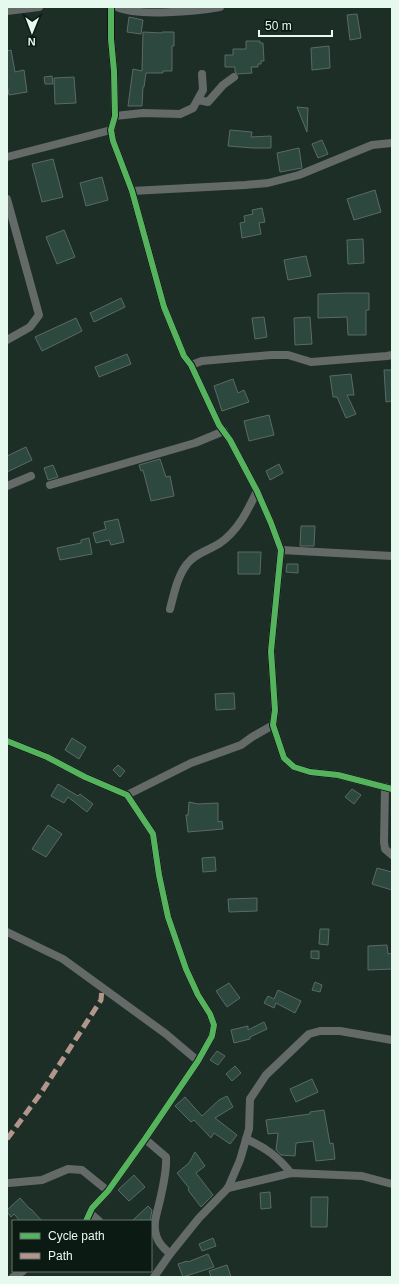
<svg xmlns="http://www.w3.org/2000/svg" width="399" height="1284" viewBox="0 0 399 1284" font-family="Helvetica,sans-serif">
  <rect width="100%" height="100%" fill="#1d2e27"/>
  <!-- building -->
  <g fill="#2d483e" stroke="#5b6a64">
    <polygon points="357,14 361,38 350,40 347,15"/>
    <polygon points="129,17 143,20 141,34 127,32"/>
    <polygon points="143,32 162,33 162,32 174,32 174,46 172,46 172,71 163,71 163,73 146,73 144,87 143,87 142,106 128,106 133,69 142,71"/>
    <polygon points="246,41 260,41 260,43 263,43 264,61 261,61 261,64 258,64 258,67 251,67 252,73 238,74 235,72 235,67 225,67 225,55 233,55 233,49 246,49"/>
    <polygon points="329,46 330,68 312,70 311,48"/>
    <polygon points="11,50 15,72 24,70 27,92 9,95 7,84 7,51"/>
    <polygon points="52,76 53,84 45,84 44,77"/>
    <polygon points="74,77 76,103 55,104 54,78"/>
    <polygon points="297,107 308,108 307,132"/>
    <polygon points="230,130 252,132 251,137 271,136 271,148 253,148 228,146"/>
    <polygon points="322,140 328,154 318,158 312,144"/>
    <polygon points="299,148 302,168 280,172 277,153"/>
    <polygon points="53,159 63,197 42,202 32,164"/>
    <polygon points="102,177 108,200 86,206 80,183"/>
    <polygon points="375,190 381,212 354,220 347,199"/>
    <polygon points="262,208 265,222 259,223 261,234 242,238 240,223 245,222 244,216 253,214 252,210"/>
    <polygon points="64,230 75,257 57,264 46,237"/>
    <polygon points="363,239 364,263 348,264 347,240"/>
    <polygon points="306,256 311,276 288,280 284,260"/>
    <polygon points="347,293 369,293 369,310 366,310 366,335 348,335 347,317 318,318 318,294"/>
    <polygon points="121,298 125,307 94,322 90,313"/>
    <polygon points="264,317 267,337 255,339 252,318"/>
    <polygon points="310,317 312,344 295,345 294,318"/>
    <polygon points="76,318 82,331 42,351 35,337"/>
    <polygon points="127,354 131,364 99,377 95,367"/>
    <polygon points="384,370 392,370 392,401 386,402"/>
    <polygon points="351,374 354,395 347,395 356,414 346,418 337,397 333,397 330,376"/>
    <polygon points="233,379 238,393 244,390 249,402 222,411 214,386"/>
    <polygon points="269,415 274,435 249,441 244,421"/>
    <polygon points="26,447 32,460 7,472 7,456"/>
    <polygon points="160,459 166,477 170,476 174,496 151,501 143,470 141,471 139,465"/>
    <polygon points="279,464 283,473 270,480 266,471"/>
    <polygon points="53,465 58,477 48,480 44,468"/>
    <polygon points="118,519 124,542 111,545 109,540 96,543 93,533 106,529 104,522"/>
    <polygon points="301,526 315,526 314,546 300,546"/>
    <polygon points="89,538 92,554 60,560 57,548 81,543 81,540"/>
    <polygon points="238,552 261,552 260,574 238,574"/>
    <polygon points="287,564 298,564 298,573 286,572"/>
    <polygon points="234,693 235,709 216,710 215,694"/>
    <polygon points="72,738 86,747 79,759 65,750"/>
    <polygon points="118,765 125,771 120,777 113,770"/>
    <polygon points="58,784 78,796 80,794 93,804 87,812 68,797 64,803 51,796"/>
    <polygon points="352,789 361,795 354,804 345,797"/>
    <polygon points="189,802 198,804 218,803 218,822 222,821 223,829 188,832 186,815 188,815"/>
    <polygon points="48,825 62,834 46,857 32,849"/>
    <polygon points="215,857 216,871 203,872 202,858"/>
    <polygon points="377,868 392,872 392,890 372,884"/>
    <polygon points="257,898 257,911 229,912 228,899"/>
    <polygon points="320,929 329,929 328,945 319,944"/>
    <polygon points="387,945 388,954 392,953 392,969 368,970 368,946"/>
    <polygon points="311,951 319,951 319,959 311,958"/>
    <polygon points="315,982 322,985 320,992 312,990"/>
    <polygon points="229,983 240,998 227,1007 216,991"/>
    <polygon points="278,990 301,1001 295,1013 276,1003 274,1008 264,1003 268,996 274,999"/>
    <polygon points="264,1022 267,1029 250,1037 250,1039 234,1043 231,1030 248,1026 248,1030"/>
    <polygon points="217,1051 225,1056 218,1065 210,1060"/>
    <polygon points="235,1066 241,1073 232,1081 226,1074"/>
    <polygon points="312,1079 318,1092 296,1102 290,1089"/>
    <polygon points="227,1096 233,1107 215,1118 237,1135 230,1144 214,1133 211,1138 194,1120 191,1122 175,1106 185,1097 202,1116 219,1100"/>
    <polygon points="324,1110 330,1144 333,1143 335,1159 316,1161 313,1141 296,1143 295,1156 281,1155 276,1150 278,1133 268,1134 266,1120 310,1114 310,1112"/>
    <polygon points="195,1152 205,1166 196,1173 213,1195 201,1207 188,1190 189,1188 177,1173 189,1163"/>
    <polygon points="134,1175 145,1187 129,1201 118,1190"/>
    <polygon points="270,1192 271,1208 261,1209 260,1193"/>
    <polygon points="311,1197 328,1197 327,1227 311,1227"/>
    <polygon points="20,1198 30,1209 31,1209 42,1221 20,1221 14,1214 11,1217 7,1212 7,1210"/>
    <polygon points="148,1206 152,1210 150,1221 132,1221"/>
    <polygon points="213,1238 216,1246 202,1251 199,1244"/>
    <polygon points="208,1254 214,1267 183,1277 178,1264 187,1261 188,1262"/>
    <polygon points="227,1265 231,1277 211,1277 209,1271"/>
  </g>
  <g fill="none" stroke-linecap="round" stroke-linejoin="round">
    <!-- minor -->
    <g stroke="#646a67" stroke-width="8">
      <polyline points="111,7 111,39 114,71 115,116 111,130 113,141 132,191 164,307 184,356 191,365 219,425 230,440 257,491 271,523 281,550 271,651 275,710 273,725 284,758 294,767 310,772 338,775 392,789"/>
      <path d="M117,7C137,17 197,11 220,7"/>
      <polyline points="7,11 39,7"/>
      <polyline points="198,100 208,102 223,85 234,77"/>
      <polyline points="115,116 143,113 180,114 193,108 203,90 202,74"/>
      <polyline points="7,157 111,130"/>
      <polyline points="132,191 245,185 268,183 299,175 372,145 392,143"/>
      <polyline points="7,199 39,315 30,327 7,340"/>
      <polyline points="191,365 202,361 271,355 288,355 311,362 387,356 392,355"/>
      <polyline points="50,485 195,443 224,431"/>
      <polyline points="7,486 31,476"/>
      <polyline points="281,550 392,556"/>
      <path d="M170,609C174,594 177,577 187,564C195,553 210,550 220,543C238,531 248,510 257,491"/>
      <polyline points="7,741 47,757 85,777 127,795 153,834 159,875 168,917 186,969 198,995 210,1014 214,1025 212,1036 198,1061 145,1139 108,1191 92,1208 86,1221"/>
      <polyline points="385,787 384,842 385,849 392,855"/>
      <polyline points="127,795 191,763 241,745 252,737 273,725"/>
      <polyline points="7,932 63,959 166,1034 198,1061"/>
      <path d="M145,1139L166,1157C167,1171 163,1186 160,1200C157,1214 151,1226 158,1240C160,1245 166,1250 170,1254"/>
      <path d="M246,1139C265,1147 277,1156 291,1173"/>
      <polyline points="9,1183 42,1180 68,1169 82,1170 108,1191"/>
      <polyline points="228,1188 291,1173 362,1176 392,1184"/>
      <polyline points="90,1213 99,1221"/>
      <polyline points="13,1277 23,1271"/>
      <polyline points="154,1277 170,1254 199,1218 228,1188 240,1160 249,1129 250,1099 266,1075 309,1034 320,1031 340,1031 392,1040"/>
    </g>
    <!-- quiet -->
    <polyline stroke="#b2968c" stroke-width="5" stroke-dasharray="10 5" stroke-linecap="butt" points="7,1139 41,1093 101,1000 102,989"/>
    <!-- cycleway casing -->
    <g stroke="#0c1a14" stroke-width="8">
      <g id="cycleway">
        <polyline points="111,7 111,39 114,71 115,116 111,130 113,141 132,191 164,307 184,356 191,365 219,425 230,440 257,491 271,523 281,550 271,651 275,710 273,725 284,758 294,767 310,772 338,775 392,789"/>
        <polyline points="7,741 47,757 85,777 127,795 153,834 159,875 168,917 186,969 198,995 210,1014 214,1025 212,1036 198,1061 145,1139 108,1191 92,1208 86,1221"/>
      </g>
    </g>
    <!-- cycleway -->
    <use href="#cycleway" stroke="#56b35d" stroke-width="6"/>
  </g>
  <!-- border -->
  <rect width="399" height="1284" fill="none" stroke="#e6f9ef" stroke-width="16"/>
  <!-- legend -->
  <rect x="12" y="1220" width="140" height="52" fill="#0c1a14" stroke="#63736c"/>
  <rect x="20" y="1233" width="20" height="6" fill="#56b35d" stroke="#63736c"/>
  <text x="48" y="1240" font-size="12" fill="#e6f9ef">Cycle path</text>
  <rect x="20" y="1253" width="20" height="6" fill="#b2968c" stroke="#63736c"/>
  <text x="48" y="1260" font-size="12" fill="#e6f9ef">Path</text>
  <!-- north arrow -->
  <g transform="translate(32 32) rotate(181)" stroke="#0c1a14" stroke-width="3" paint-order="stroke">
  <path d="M0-3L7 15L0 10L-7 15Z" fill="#e6f9ef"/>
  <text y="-6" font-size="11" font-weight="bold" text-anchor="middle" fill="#e6f9ef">N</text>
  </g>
  <!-- scale -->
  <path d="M259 30v6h73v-6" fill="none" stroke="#e6f9ef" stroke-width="2"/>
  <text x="265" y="30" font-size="12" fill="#e6f9ef" stroke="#0c1a14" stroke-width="3" paint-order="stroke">50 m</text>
</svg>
